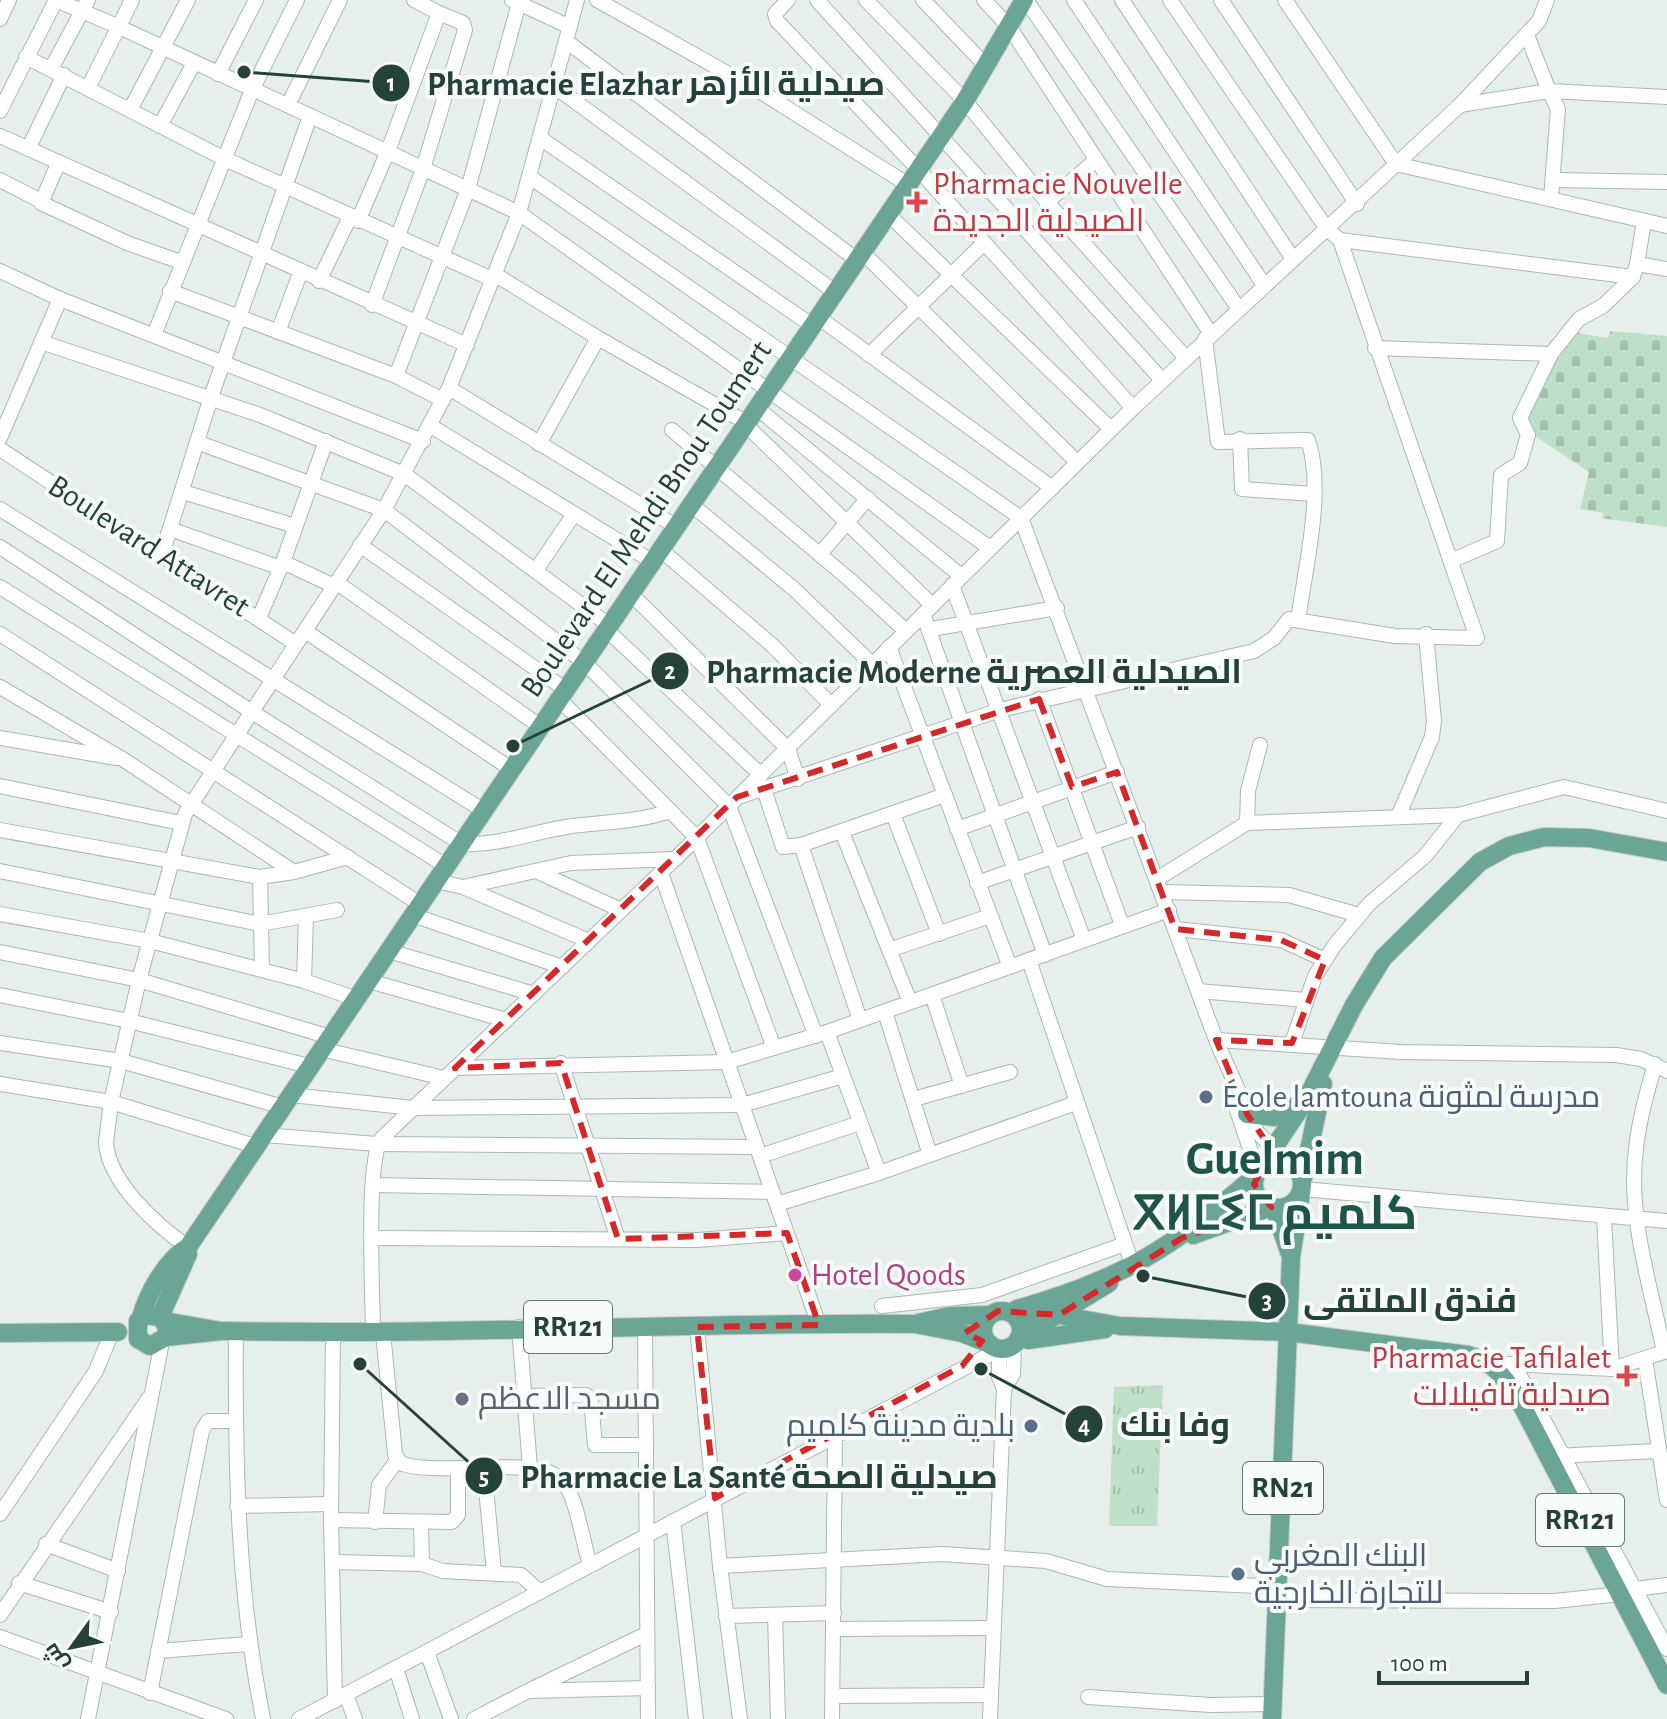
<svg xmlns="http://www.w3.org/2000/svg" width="1667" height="1719" viewBox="0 0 1667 1719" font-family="'Alegreya Sans',Cairo,'Noto Sans Tifinagh',sans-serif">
  <defs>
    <pattern id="cemetery-stones" width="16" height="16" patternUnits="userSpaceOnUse" patternTransform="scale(2)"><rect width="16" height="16" fill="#bfe0c8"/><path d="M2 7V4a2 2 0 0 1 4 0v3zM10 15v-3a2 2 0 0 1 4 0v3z" fill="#a4c1ad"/></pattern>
    <pattern id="park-tufts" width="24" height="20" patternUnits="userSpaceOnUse" patternTransform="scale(2)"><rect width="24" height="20" fill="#bfe0c8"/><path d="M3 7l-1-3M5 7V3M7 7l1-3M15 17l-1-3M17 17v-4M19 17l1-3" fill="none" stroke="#a4c1ad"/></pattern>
  </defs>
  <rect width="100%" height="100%" fill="#e6efeb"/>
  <!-- cemetery -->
  <polygon fill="url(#cemetery-stones)" points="1611,331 1667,336 1667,527 1601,518 1604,513 1580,509 1589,472 1517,424 1574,332 1607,338"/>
  <!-- park -->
  <polygon fill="url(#park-tufts)" points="1163,1385 1157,1526 1109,1526 1114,1387"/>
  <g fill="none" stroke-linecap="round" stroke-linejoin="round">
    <!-- minor casing -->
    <g stroke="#a8b8b2" stroke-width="16">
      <g id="minor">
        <polyline points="414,0 439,13"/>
        <polyline points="512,0 570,27"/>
        <polyline points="597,0 766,95 907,184"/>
        <polyline points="788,0 775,14 777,21 918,169 1133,408"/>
        <polyline points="817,0 1162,380"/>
        <polyline points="866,0 965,101 1047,202 1186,358"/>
        <polyline points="923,0 987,67"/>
        <polyline points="984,0 1010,28 1211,334"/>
        <polyline points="1026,0 1239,309"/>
        <polyline points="1074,0 1264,285"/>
        <polyline points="1122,0 1293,259"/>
        <polyline points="1221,0 1357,204"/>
        <polyline points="1285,0 1396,164 1667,226"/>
        <polyline points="0,19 9,0"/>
        <polyline points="1527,35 1549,91 1667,97"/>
        <polyline points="566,41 857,260"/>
        <polyline points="26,57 225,159 494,280"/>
        <polyline points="51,69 88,0"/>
        <polyline points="218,74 256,0"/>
        <polyline points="554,86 835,292"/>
        <polyline points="88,88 132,0"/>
        <polyline points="288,105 340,0"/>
        <polyline points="1460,105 1549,91 1558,109 1551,198"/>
        <polyline points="130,110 188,0"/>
        <polyline points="0,111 56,0 117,26 519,213 990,548"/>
        <polyline points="160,126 194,63"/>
        <polyline points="0,136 467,345"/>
        <polyline points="540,138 813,326"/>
        <polyline points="28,149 64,75"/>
        <polyline points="58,164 41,203 127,243 181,262"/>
        <polyline points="530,177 1021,518 1218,1045 1257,1132 1288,1162"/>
        <polyline points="0,180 41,201"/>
        <polyline points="1554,180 1667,182"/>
        <polyline points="1047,202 1096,160"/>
        <polyline points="888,214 1111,429"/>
        <polyline points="358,221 388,151 439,13 463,23 465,30 423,169 372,305"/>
        <polyline points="1340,240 1633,277"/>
        <polyline points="862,252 1077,462"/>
        <polyline points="1637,264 1644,221"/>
        <polyline points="0,271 60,299 423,441"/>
        <polyline points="496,275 598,338 747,423"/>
        <polyline points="319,281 350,217"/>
        <polyline points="170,291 396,376 443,400"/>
        <polyline points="818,317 1051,487"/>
        <polyline points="278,332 301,271"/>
        <polyline points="154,335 252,90 297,0"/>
        <path d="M1205,339L1218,442L1304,440H1308C1325,489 1305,569 1298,620"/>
        <polyline points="41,342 260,415 404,474 610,626"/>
        <polyline points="1375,348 1551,354 1579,319 1603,306 1633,277 1637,264 1667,269"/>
        <polyline points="869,355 983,244"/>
        <polyline points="396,376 468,189 519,3"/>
        <polyline points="449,388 677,527"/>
        <polyline points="757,408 961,576"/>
        <polyline points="746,425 932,605"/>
        <polyline points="431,426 653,562"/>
        <polyline points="672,430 850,580 906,631"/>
        <polyline points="0,438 60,299"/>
        <polyline points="1240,439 1242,489 1313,494"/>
        <polyline points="199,443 384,510 585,663 729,806 816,1036"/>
        <polyline points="539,444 598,338"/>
        <polyline points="0,449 296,644"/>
        <polyline points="183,492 295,526"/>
        <polyline points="692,505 794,589 872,664"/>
        <polyline points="0,509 484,811"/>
        <polyline points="170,529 281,568"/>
        <polyline points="360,545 566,690"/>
        <path d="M0,547L252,712L462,844C500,846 535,831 572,826C605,822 638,822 670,811"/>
        <polyline points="661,550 773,646 831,705"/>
        <polyline points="162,554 211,397 310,116"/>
        <polyline points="820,554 868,498"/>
        <polyline points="1453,560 1497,541 1501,475 1520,463 1528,435 1520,418 1551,354"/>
        <polyline points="283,562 334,586"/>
        <polyline points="536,570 574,514"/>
        <polyline points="336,582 541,727"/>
        <polyline points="952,585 1084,940"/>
        <polyline points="0,587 446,866"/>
        <polyline points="631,594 788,749 798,779"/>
        <polyline points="923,614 1045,955"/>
        <polyline points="259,618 283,562 326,441"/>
        <polyline points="931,629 1057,608"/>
        <polyline points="607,630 761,775"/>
        <polyline points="305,631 511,769"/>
        <polyline points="0,634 420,904"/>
        <polyline points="889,647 1010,967"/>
        <polyline points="0,687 124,760 294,872 348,857"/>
        <polyline points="559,699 697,838 774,1048"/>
        <polyline points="1039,699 1122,925"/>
        <polyline points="0,738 116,758"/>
        <polyline points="0,786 181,823"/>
        <polyline points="764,789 783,847 801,845"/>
        <polyline points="741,796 1000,710 1254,651 1274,638 1289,619 1395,636 1477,638 1340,240 1327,229 1170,0"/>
        <polyline points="893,814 939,934"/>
        <polyline points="1398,817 1432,737 1434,721 1426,634"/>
        <polyline points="1247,823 1248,791 1260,745"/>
        <polyline points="957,829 1117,772"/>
        <polyline points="0,830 260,877 294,872"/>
        <polyline points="842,832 910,1002"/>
        <polyline points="0,871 260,924 337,910"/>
        <polyline points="538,872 621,910"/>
        <polyline points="661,873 819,1325"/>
        <polyline points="260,877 262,969"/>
        <polyline points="1157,879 1247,823 1458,815 1564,787 1667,811"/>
        <polyline points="436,881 463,887 589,941"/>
        <polyline points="977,883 1138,827"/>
        <polyline points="463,887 571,863 675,859"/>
        <polyline points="1162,892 1289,895 1359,915"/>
        <polyline points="0,914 150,941 304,981 357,999"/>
        <polyline points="413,915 562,967"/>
        <polyline points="1175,929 1281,940 1325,960"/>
        <polyline points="889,950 990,916"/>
        <polyline points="389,951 534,994"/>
        <polyline points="0,952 139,980 330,1037"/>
        <polyline points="1029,960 1133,1267"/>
        <polyline points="304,981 306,917"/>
        <polyline points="369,981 506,1020"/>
        <polyline points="1198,991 1306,1000"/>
        <polyline points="0,995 129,1021 309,1066"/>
        <polyline points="932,995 962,1086"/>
        <polyline points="885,1012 930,1155"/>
        <polyline points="860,1020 801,845 945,795"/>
        <polyline points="827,1032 879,1173"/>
        <polyline points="1217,1040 1401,1052 1616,1055 1641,1059 1667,1071"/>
        <polyline points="0,1043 121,1061 283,1107"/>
        <polyline points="1292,1043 1315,976 1334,946 1369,904 1425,856 1458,815"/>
        <polyline points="321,1049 444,1078"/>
        <polyline points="561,1063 618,1239"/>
        <path d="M1655,1064C1647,1092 1639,1120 1636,1149C1627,1215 1651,1288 1664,1352"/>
        <polyline points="455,1068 727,1062 827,1032 1169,910"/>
        <polyline points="0,1084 111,1102 255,1146"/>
        <polyline points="291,1095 413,1108 742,1105 843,1076"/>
        <polyline points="914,1099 1010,1072"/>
        <polyline points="1233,1099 1258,1172"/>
        <polyline points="264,1135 377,1144 757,1147"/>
        <polyline points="760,1156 860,1123"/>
        <polyline points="373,1185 773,1192"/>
        <polyline points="1302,1189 1667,1221"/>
        <polyline points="777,1204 879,1173 1076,1103"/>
        <polyline points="1604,1217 1612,1369"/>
        <polyline points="373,1238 698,1240 787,1233"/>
        <path d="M188,1247C157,1226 108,1182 106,1142L111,1102L139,980L185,814L384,510L449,388L519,213L577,0"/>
        <polyline points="882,1306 982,1295 1122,1245"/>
        <polyline points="645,1326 648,1719"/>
        <polyline points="519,1327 530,1468"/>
        <polyline points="697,1327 720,1566 740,1719"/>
        <path d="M236,1331C235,1462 237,1589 263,1718"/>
        <polyline points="333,1333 331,1520 335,1701"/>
        <path d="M373,1333C373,1298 365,1159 382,1138L675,859L1133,408L1460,105L1539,21L1547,0"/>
        <path d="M383,1333L395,1454L400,1463C435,1478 542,1453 564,1482C577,1500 583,1543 590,1565"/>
        <polyline points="1645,1359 1667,1500"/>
        <polyline points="1507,1364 1612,1369 1667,1351"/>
        <polyline points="1514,1365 1667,1649"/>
        <polyline points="1004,1389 1013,1374 1014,1344"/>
        <polyline points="524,1396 586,1395 591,1400 595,1445 645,1445"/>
        <polyline points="1555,1456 1657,1451"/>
        <polyline points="484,1468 494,1572"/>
        <polyline points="237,1506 331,1504"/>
        <polyline points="0,1514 96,1371 112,1332"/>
        <polyline points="331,1520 452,1522 458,1515 458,1468"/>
        <polyline points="673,1521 696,1719"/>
        <polyline points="375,1522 379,1485 398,1459"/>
        <polyline points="421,1523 422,1564"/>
        <polyline points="46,1544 118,1571"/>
        <polyline points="332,1562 422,1564 443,1571 521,1575 540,1592"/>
        <polyline points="720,1566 942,1554 1046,1561 1107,1579 1280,1587"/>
        <polyline points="19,1583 111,1612"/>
        <polyline points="1635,1589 1667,1585"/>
        <polyline points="1279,1600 1555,1601 1620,1594"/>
        <polyline points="0,1615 149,1398"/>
        <polyline points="775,1615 778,1719"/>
        <polyline points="726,1616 834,1613"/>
        <polyline points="833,1629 993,1628"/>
        <polyline points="0,1637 226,1719"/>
        <polyline points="158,1651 248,1644"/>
        <polyline points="427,1652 451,1719"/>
        <polyline points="396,1668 412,1719"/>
        <polyline points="532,1689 646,1634"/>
        <polyline points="150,1693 202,1431 208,1421 235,1421"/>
        <polyline points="346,1695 355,1719"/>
        <polyline points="833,1696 991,1695"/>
        <polyline points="1088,1697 1211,1705 1272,1704"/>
        <polyline points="88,1719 162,1342"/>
        <polyline points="299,1719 989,1355 996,1347"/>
        <polyline points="474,1719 528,1691 648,1688"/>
        <polyline points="832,1719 835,1434"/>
        <polyline points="990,1719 1004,1389 999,1377 999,1348"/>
      </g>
    </g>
    <!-- major casing -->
    <g stroke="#c2cac8" stroke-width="20">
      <g id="major">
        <polyline points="1247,1114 1274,1117 1302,1102"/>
        <circle cx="1278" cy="1184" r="24"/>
        <polyline points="1261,1167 1307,1098 1354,1005 1383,958 1480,862 1509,846 1544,837 1589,838 1667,852"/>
        <polyline points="1302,1183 1323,1084"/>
        <polyline points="1274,1208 1290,1254"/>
        <polyline points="1193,1235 1271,1207"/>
        <path d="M1017,1309C1121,1280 1176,1246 1256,1175"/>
        <circle cx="1002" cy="1330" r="19"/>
        <path d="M1012,1313L1059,1315L1120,1326L1288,1332L1468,1355C1493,1361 1504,1377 1518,1398L1667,1685"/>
        <path d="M141,1317C148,1293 166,1260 188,1247L965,101L1024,0"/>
        <polyline points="160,1317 188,1254"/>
        <polyline points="164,1321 221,1331 166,1337 150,1346 138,1339 138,1321 146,1315 160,1317 167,1326 166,1337"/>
        <polyline points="918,1323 950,1316 990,1315"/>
        <path d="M221,1331C452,1336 684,1322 915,1324L962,1333L990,1344"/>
        <polyline points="0,1333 118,1332"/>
        <polyline points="1019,1338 1109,1283"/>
        <polyline points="1028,1340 1105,1329"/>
        <polyline points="1272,1719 1291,1257 1301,1193"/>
      </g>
    </g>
    <!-- minor -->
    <use href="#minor" stroke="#fff" stroke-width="14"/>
    <!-- major -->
    <use href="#major" stroke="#6aa596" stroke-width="18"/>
  </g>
  <!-- marked area -->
  <path fill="none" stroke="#d62828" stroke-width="6" stroke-dasharray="16 10" stroke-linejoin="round" d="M1039,699L1072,787L1117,772L1175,929L1281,940L1325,960L1292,1043L1216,1040L1247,1114L1272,1150L1254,1184L1271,1207L1182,1238L1059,1315L998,1311L965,1333L982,1341L962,1366L715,1498L697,1327L819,1325L787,1233L618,1239L561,1063L455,1068L737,797Z"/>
  <!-- markers -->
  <g fill="#e0444e" stroke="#f7fbf9" stroke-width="3">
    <path d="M913 190h8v8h8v8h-8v8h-8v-8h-8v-8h8z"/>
    <path d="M1623 1364h8v8h8v8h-8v8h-8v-8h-8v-8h8z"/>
  </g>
  <g fill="#5c6f8a" stroke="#f7fbf9" stroke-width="3">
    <circle cx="1206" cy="1097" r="8"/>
    <circle cx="1031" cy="1426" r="8"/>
    <circle cx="1238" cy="1574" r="8"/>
  </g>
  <circle fill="#d1479c" stroke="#f7fbf9" stroke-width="3" cx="795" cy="1275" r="8"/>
  <circle fill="#6b7280" stroke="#f7fbf9" stroke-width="3" cx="462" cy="1399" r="8"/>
  <g text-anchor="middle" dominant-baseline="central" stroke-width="8" stroke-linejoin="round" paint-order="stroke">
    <!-- shield labels -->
    <g fill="#f7fbf9" stroke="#637a73" stroke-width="2">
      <rect x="524" y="1301" width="88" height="52" rx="6"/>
      <rect x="1243" y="1462" width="80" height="52" rx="6"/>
      <rect x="1536" y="1494" width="88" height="52" rx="6"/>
    </g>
    <g font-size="30" font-weight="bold" fill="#24423a">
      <text x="568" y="1327">RR121</text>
      <text x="1283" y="1488">RN21</text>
      <text x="1580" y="1520">RR121</text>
    </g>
    <!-- health labels -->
    <g font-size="32" fill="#be3a42" stroke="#f7fbf9" text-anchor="start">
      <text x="933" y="184">Pharmacie Nouvelle<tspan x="933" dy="37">الصيدلية الجديدة</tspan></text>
      <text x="1611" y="1358" text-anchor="end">Pharmacie Tafilalet<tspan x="1611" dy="37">صيدلية تافيلالت</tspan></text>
    </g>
    <!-- street labels -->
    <g font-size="32" fill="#24423a" stroke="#f7fbf9">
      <text transform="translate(646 519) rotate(-56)">Boulevard El Mehdi Bnou Toumert</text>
      <text transform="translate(149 546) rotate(33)">Boulevard Attavret</text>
    </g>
    <!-- service labels -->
    <g font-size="32" fill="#4e5e75" stroke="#f7fbf9" text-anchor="start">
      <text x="1222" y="1097">École lamtouna مدرسة لمثونة</text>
      <text x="1015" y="1426" text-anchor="end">بلدية مدينة كلميم</text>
      <text x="1254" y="1556">البنك المغربي<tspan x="1254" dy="37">للتجارة الخارجية</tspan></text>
    </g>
    <!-- hotel labels -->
    <g font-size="32" fill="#b23c85" stroke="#f7fbf9" text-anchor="start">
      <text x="811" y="1275">Hotel Qoods</text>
    </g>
    <!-- worship labels -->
    <g font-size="32" fill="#5b616d" stroke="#f7fbf9" text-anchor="start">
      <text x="478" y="1399">مسجد الاعظم</text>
    </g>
    <!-- town labels -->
    <g font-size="48" font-weight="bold" fill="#1f5548" stroke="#f7fbf9">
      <text x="1275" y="1160">Guelmim<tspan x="1275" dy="55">ⴳⵍⵎⵉⵎ كلميم</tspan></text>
    </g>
  </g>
  <!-- callouts -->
  <path fill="none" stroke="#24423a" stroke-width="3" d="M244 72L391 83M513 746L670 671M1143 1276L1267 1301M981 1369L1084 1424M360 1364L484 1476"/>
  <g fill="#24423a" stroke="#f7fbf9" stroke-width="3">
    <circle cx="244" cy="72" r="8"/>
    <circle cx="513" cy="746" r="8"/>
    <circle cx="1143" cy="1276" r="8"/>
    <circle cx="981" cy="1369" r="8"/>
    <circle cx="360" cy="1364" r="8"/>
    <circle cx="391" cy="83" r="20"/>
    <circle cx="670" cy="671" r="20"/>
    <circle cx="1267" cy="1301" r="20"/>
    <circle cx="1084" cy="1424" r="20"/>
    <circle cx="484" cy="1476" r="20"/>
  </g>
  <g font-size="24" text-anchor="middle" font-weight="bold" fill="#fff">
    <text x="391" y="91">1</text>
    <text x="670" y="679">2</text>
    <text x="1267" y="1309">3</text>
    <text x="1084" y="1433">4</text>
    <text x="484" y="1485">5</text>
  </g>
  <g font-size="34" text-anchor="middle" font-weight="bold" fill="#24423a" stroke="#f7fbf9" stroke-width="8" stroke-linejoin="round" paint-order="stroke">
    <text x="656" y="95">Pharmacie Elazhar صيدلية الأزهر</text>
    <text x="974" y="683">Pharmacie Moderne الصيدلية العصرية</text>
    <text x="1410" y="1312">فندق الملتقى</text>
    <text x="1175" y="1436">وفا بنك</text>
    <text x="759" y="1488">Pharmacie La Santé صيدلية الصحة</text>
  </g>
  <!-- north arrow -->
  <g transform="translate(72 1647) rotate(237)" stroke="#f7fbf9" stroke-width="6" paint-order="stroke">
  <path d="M0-6L14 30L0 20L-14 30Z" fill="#24423a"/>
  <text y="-12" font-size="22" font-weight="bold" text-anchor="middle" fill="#24423a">ش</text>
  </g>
  <!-- scale -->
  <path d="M1379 1671v12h148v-12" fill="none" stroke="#24423a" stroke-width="4"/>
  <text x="1391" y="1671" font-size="24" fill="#24423a" stroke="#f7fbf9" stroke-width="6" paint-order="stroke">100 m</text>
</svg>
